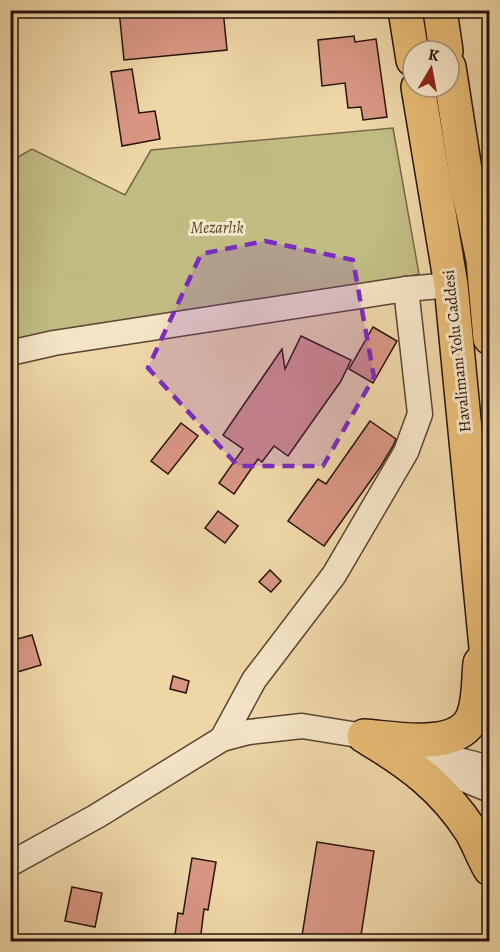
<svg xmlns="http://www.w3.org/2000/svg" width="500" height="952" viewBox="0 0 500 952" font-family="Alegreya,serif">
  <rect width="100%" height="100%" fill="#eed6a7"/>
  <filter id="stains"><feTurbulence type="fractalNoise" baseFrequency=".00333" numOctaves="4"/><feColorMatrix values="0 0 0 0 .2 0 0 0 0 .09 0 0 0 0 .02 0 0 0 .5 -.17"/></filter>
  <radialGradient id="worn" r=".72"><stop offset=".6" stop-color="#630" stop-opacity="0"/><stop offset="1" stop-color="#630" stop-opacity=".3"/></radialGradient>
  <!-- green -->
  <polygon fill="#c0bc82" stroke="#746847" stroke-width="1.5" points="393,128 419,274 258,308 96,325 11,339 11,161 32,149 125,195 151,150"/>
  <!-- building -->
  <g fill="#d89682" stroke="#28130c" stroke-width="1.5">
    <polygon points="119,10 223,10 227,50 124,60"/>
    <polygon points="354,36 355,42 376,39 387,117 363,120 361,107 348,108 345,83 322,86 318,40"/>
    <polygon points="132,69 139,113 155,111 160,139 122,146 111,72"/>
    <polygon points="373,327 397,341 373,383 349,369"/>
    <polygon points="301,336 351,360 341,381 288,456 274,446 262,462 258,459 234,494 219,483 243,449 223,435 282,349 285,369"/>
    <polygon points="370,421 396,439 393,446 381,466 324,546 288,521 318,479 326,484"/>
    <polygon points="181,423 198,436 168,474 151,461"/>
    <polygon points="218,511 238,526 225,543 205,528"/>
    <polygon points="270,570 281,581 271,592 259,582"/>
    <polygon points="32,635 41,665 14,673 10,662 10,641"/>
    <polygon points="173,676 189,681 186,693 170,689"/>
    <polygon points="317,842 374,851 360,942 301,942"/>
    <polygon points="192,858 216,862 208,910 204,909 200,942 174,942 178,913 183,914"/>
    <polygon points="72,887 102,893 95,927 65,921"/>
  </g>
  <g fill="none" stroke-linecap="round" stroke-linejoin="round">
    <!-- minor casing -->
    <g stroke="#5a4433" stroke-width="27">
      <g id="minor">
        <polyline points="10,353 54,343 406,289 451,285"/>
        <polyline points="222,739 254,680 334,575 406,452 420,414 406,289"/>
        <polyline points="427,764 490,790"/>
        <polyline points="10,864 97,816 222,739 249,732 302,726 364,736 490,768"/>
      </g>
    </g>
    <!-- highway casing -->
    <g stroke="#28130c" stroke-width="36">
      <g id="highway">
        <polyline points="405,10 413,60"/>
        <polyline points="440,10 446,51"/>
        <polyline points="449,67 468,189 483,260 490,338"/>
        <polyline points="418,87 451,285 490,689"/>
        <path d="M364,736C393,738 452,750 470,722C480,707 478,680 480,663"/>
        <path d="M369,739C411,764 444,789 471,831C478,843 483,857 490,869"/>
      </g>
    </g>
    <!-- minor -->
    <use href="#minor" stroke="#f4e4c6" stroke-width="24"/>
    <!-- highway -->
    <use href="#highway" stroke="#e7bb74" stroke-width="33"/>
  </g>
  <!-- marked area -->
  <path fill="#7b2cbf" fill-opacity="0.2" stroke="#7b2cbf" stroke-width="4.5" stroke-dasharray="12 8" stroke-linejoin="round" d="M265,241L353,260L374,377L323,466H238L148,368L201,254Z"/>
  <g text-anchor="middle" dominant-baseline="central" stroke-width="6" stroke-linejoin="round" paint-order="stroke">
    <!-- park labels -->
    <g font-size="16" font-style="italic" fill="#56462f" stroke="#f4e4c6">
      <text x="217" y="228">Mezarlık</text>
    </g>
    <!-- street labels -->
    <g font-size="16" fill="#28130c" stroke="#f4e4c6">
      <text transform="translate(457 351) rotate(-96)">Havalimanı Yolu Caddesi</text>
    </g>
  </g>
  <!-- margin -->
  <rect width="500" height="952" fill="none" stroke="#eed6a7" stroke-width="36"/>
  <rect x="12" y="12" width="476" height="928" fill="none" stroke="#28130c" stroke-width="3"/>
  <rect x="18" y="18" width="464" height="916" fill="none" stroke="#28130c" stroke-width="1.5"/>
  <!-- north arrow -->
  <g transform="translate(431 69) rotate(10)"><circle r="28" fill="#f4e4c6" stroke="#a2907c" stroke-width="1.5"/>
  <path d="M0-4.5L10 22L0 15L-10 22Z" fill="#8f2418"/>
  <text y="-9" font-size="16" font-weight="bold" text-anchor="middle" fill="#28130c">K</text>
  </g>
  <rect width="100%" height="100%" filter="url(#stains)"/>
  <rect width="100%" height="100%" fill="url(#worn)"/>
</svg>
